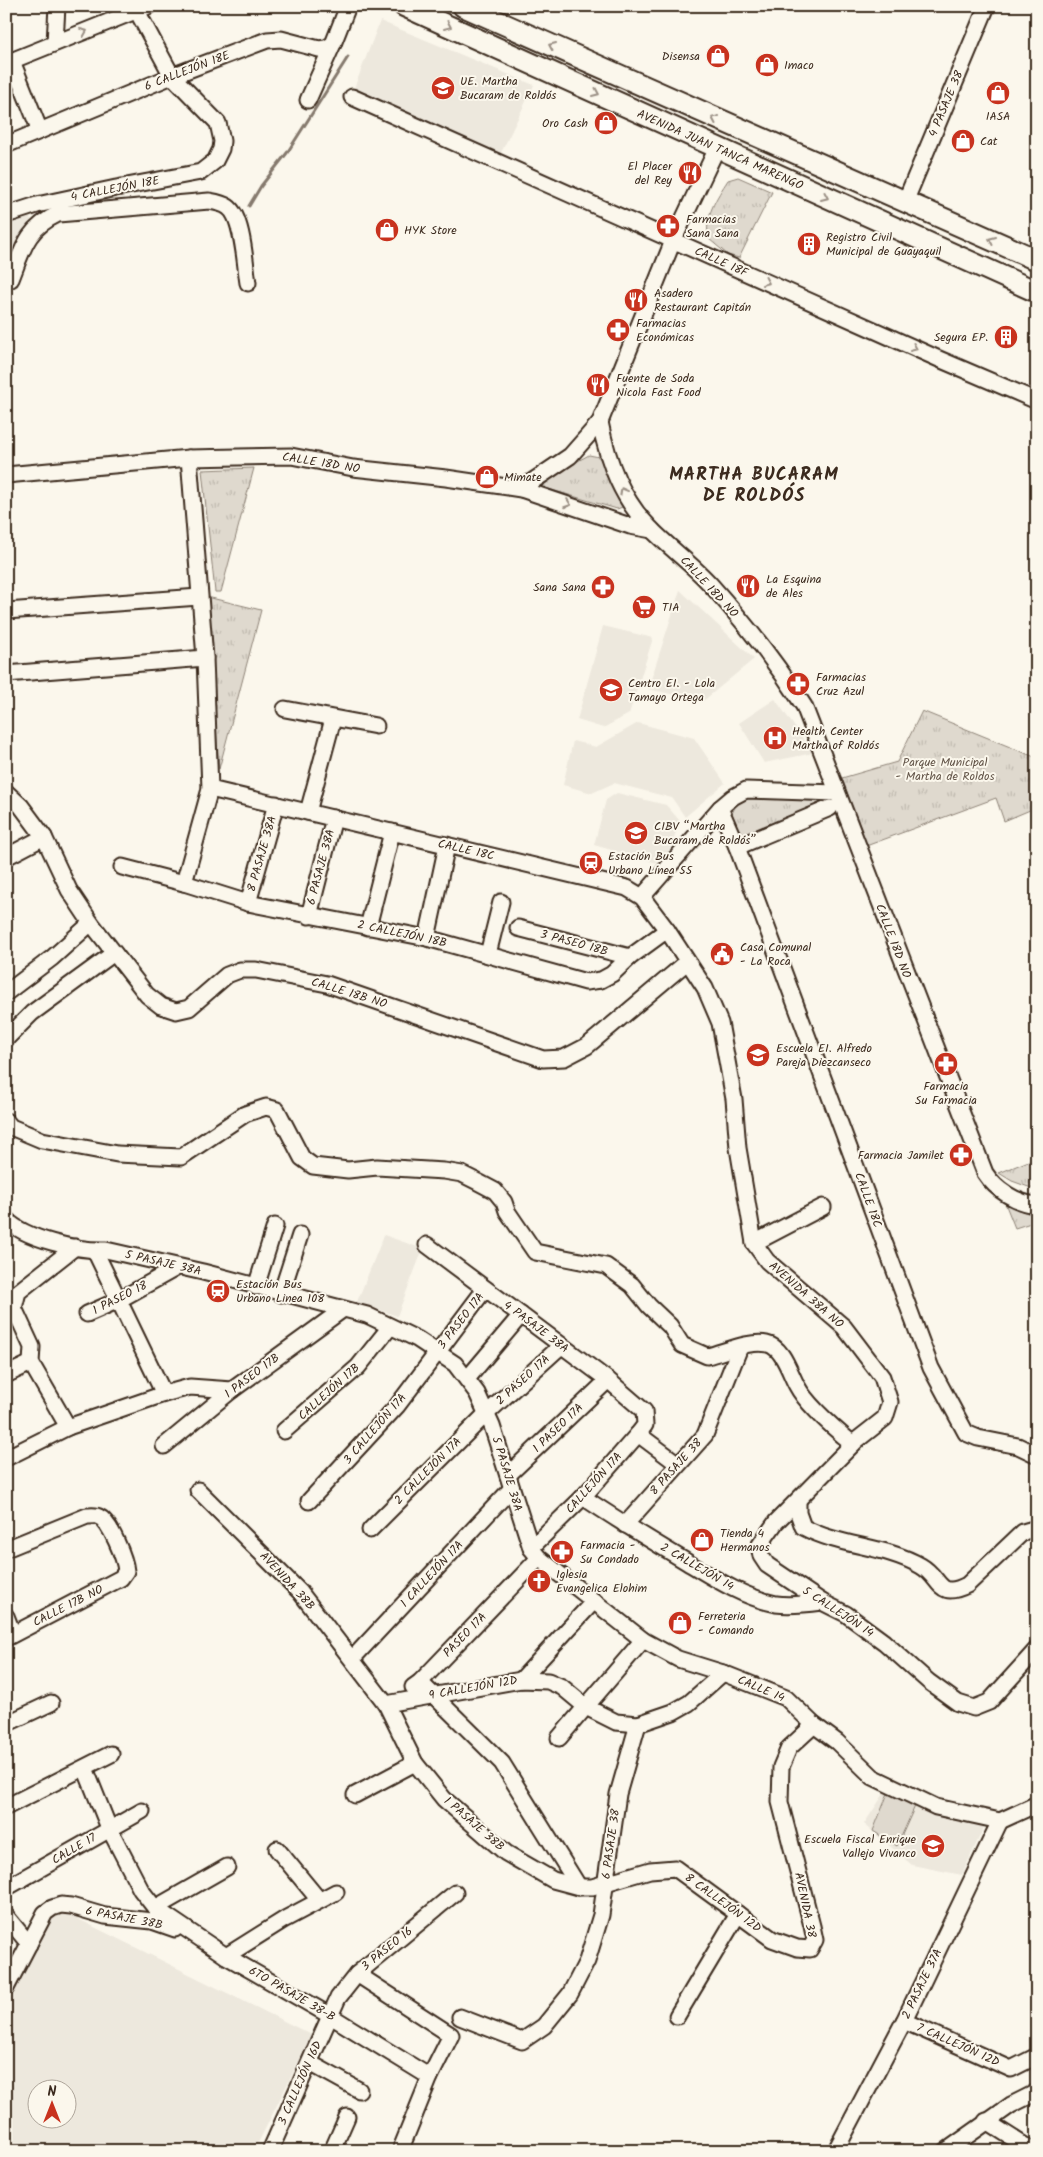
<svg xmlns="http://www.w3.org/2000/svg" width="1043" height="2157" viewBox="0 0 1043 2157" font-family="Kalam,sans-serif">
  <defs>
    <pattern id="park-tufts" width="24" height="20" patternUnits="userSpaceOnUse" patternTransform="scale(1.25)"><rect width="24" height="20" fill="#dfd9ce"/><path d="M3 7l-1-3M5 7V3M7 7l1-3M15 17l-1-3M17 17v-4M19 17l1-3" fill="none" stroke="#c0bab0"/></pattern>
  </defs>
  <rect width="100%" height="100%" fill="#fbf7ec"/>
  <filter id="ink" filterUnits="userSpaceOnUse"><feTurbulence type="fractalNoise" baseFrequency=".02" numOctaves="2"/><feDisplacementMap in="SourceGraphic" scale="10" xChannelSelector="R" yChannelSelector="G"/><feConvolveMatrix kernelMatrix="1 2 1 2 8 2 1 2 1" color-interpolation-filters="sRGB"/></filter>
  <g filter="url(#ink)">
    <!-- built -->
    <g fill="#ede8dd" fill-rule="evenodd">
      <polygon points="380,21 534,85 499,157 353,91"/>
      <polygon points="28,215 34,224 6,274 6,226"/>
      <polygon points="680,590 754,659 703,701 648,689"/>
      <polygon points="603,626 653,638 629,714 603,728 577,720"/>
      <polygon points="775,699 813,753 764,763 739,723"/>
      <polygon points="638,723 694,738 725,783 685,817 672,798 614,783 592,793 563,785 573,741 596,747"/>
      <polygon points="617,793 666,805 680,821 664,865 594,845 606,800"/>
      <polygon points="384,1235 423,1249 397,1316 357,1302"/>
      <polygon points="887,1789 926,1810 984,1827 962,1875 912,1865 864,1824"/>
      <path d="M52,1906L312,2035L254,2151H6V1998ZM38,2090H68V2120H38Z"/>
    </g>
    <!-- grass -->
    <polygon fill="#dfd9ce" stroke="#8d8276" points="888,1793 915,1806 897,1846 873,1831"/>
    <!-- park -->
    <g fill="url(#park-tufts)" stroke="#8d8276">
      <path d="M738,177L772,192L739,258L728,255L709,239C703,218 717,197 728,180Z"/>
      <polygon points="589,455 599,457 625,506 617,509 545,488 544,479"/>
      <polygon points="254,468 221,592 215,592 202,470"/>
      <polygon points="207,597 261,610 219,769"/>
      <polygon points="922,711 1037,758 1037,807 1004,821 996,798 866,846 842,778 897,762"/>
      <polygon points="744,794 829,796 834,806 739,844 730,818 739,798"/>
      <polygon points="1031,1160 1037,1175 1037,1190 1012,1181 999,1173"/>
      <polygon points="1005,1203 1018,1210 1037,1216 1037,1221 1015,1228"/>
    </g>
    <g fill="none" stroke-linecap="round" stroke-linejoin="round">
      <!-- stream -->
      <polyline stroke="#85796d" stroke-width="3" points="249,206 261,186 287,153 348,57"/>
      <!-- minor casing -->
      <g stroke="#3b2a1e" stroke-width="19">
        <g id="minor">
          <polyline points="55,43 57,6"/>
          <polyline points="12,61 40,131"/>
          <polyline points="6,63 148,6"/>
          <polyline points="352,97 939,359 1037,401"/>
          <polyline points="308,100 333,44"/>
          <polyline points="6,145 172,76 267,40 281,39 319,49 326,48 333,44 348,6"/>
          <polyline points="905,202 987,6"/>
          <polyline points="6,215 37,205 116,188 201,172 215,161 221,149 222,141 218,123 172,76 137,11 137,6"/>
          <path d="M11,279C23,249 26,229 58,214L209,201C215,202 222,203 228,207C243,217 245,265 248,283"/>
          <path d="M600,422C608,463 622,500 652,530C671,549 693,565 711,585C745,623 777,664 804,706L985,1173C996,1190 1016,1203 1037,1205"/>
          <polyline points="6,475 189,458 291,456 353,468 446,478 521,489 630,526 652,530"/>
          <polyline points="521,489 570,456 600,422 673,241 717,148"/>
          <polyline points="6,611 199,597"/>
          <polyline points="6,674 205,658"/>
          <polyline points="285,709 376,726"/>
          <polyline points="210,789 627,888 642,897 667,930 705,988 720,1023 734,1099 738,1148 754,1243 767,1261 844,1327 882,1377 890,1402 885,1418 857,1440 776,1522 759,1546 761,1556 767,1565 822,1602 846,1614 884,1642 929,1682 958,1703 974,1708 989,1702 1037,1649"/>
          <polyline points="6,792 21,806 44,837 69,890 91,923 147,995 161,1006 176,1011 189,1008 227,975 240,970 256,970 327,984 543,1059 564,1058 587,1046 687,962"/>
          <polyline points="720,808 737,847 931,1368 966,1433 978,1438 1018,1446 1037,1455"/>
          <polyline points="308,812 333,719"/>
          <polyline points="737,847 830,808"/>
          <polyline points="6,857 44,837"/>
          <polyline points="122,867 184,883 248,903 427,938 586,982 601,980 612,974 630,957 667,930"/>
          <polyline points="184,883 210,789 205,658 189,458"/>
          <polyline points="642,897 720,808 733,797 746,790 836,793"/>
          <polyline points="248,903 276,804"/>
          <polyline points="309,916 334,818"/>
          <polyline points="368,927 392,832"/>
          <polyline points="518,928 630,957"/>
          <polyline points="427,938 447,845"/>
          <polyline points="488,954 501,902"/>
          <polyline points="6,993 52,958 91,923"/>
          <polyline points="6,1039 32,1013 114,953"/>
          <path d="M6,1121L11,1127L42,1140L117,1154L181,1157L245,1114L266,1107L277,1110L302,1158L313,1166L348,1170L377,1167L444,1171L462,1174L478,1182L495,1191L504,1202L507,1211L535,1252L606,1266L632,1285L649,1306L670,1326L682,1345L707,1356C724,1352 750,1340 767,1344C783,1347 790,1374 797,1386C807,1405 836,1430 853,1444"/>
          <path d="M6,1219C24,1239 79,1251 106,1250L203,1272L367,1315L417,1339L455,1364L477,1393L492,1426L531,1548L539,1558L643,1640L678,1659L723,1673L786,1698L814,1725L837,1742L873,1777L936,1807L1000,1821L1037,1804"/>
          <polyline points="754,1243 823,1207"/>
          <polyline points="427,1245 608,1380 644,1411 645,1425 638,1434 583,1497 531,1548"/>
          <polyline points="95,1251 164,1394"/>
          <polyline points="256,1287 275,1226"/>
          <polyline points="281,1294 300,1235"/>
          <polyline points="87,1314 119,1300 178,1267"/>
          <polyline points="6,1375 31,1363"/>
          <polyline points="467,1379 521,1315"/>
          <polyline points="68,1427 31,1363 32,1347 14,1308 18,1292 75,1247"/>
          <polyline points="284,1431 358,1367 390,1327"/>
          <polyline points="638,1434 678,1464"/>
          <polyline points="164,1446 232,1390 342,1310"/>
          <polyline points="6,1458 68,1427 164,1394 190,1387 232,1390"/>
          <polyline points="508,1475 608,1380"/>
          <polyline points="198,1490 300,1592 386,1704 415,1763 444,1799 506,1853 553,1880 579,1887 592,1887 650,1870 675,1868 772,1939 797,1948 810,1949 815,1940 812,1926 780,1802 781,1767 789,1748 814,1725"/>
          <path d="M583,1497C617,1520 652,1541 687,1562C715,1579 743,1597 776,1604C791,1606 807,1604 822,1602"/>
          <path d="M798,1500V1513L803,1527C840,1547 885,1545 921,1566C942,1578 937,1600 967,1585L1023,1532L1037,1528"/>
          <polyline points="309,1501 397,1406 485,1289"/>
          <polyline points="625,1525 705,1435 740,1347"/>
          <polyline points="370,1530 486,1414 561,1346"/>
          <path d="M6,1549L87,1516C90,1516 96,1515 99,1517C110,1521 125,1559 126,1571L121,1578L6,1638"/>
          <polyline points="6,1616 13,1634"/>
          <polyline points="353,1658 511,1489"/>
          <polyline points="521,1680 594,1601"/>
          <polyline points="420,1682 502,1763 579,1887"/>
          <polyline points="413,1687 420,1682 539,1558"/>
          <polyline points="386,1704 521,1680 548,1681 562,1687 586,1707 616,1722 638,1724 673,1712 689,1703 723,1673"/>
          <polyline points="6,1724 51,1703"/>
          <polyline points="559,1738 643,1640"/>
          <polyline points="85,1768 109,1828 141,1890 155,1908 226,1956 329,2015 430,2077"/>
          <polyline points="355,1795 415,1763"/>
          <polyline points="6,1807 111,1754"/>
          <polyline points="277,1849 319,1900"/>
          <polyline points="6,1888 142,1811"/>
          <polyline points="155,1908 227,1867"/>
          <polyline points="6,1916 29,1944"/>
          <polyline points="226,1956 285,1919 336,1892"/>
          <polyline points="357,1974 451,2035 430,2077 400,2151"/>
          <polyline points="6,1988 45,1913 52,1908 61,1905 71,1906 105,1916 152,1921 175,1929"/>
          <polyline points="677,2016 738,1914"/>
          <polyline points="460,2017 522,2041 544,2026 570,1994 587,1961 601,1915 618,1794 638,1724"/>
          <polyline points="904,2021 1011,2069 1037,2056"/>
          <polyline points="310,2063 359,2090"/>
          <polyline points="986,2121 1033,2151"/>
          <polyline points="838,2146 904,2021 1000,1821"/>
          <polyline points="270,2151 338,1998 357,1974 455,1893"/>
          <polyline points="332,2151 347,2117"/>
          <polyline points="946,2151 1011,2105 1037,2092"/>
        </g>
      </g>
      <!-- major casing -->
      <g stroke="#3b2a1e" stroke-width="24">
        <g id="major">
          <polyline points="404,6 1037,292"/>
          <polyline points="463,6 1037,260"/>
        </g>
      </g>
      <!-- minor -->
      <use href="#minor" stroke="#fbf7ec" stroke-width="15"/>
      <!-- major -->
      <use href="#major" stroke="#fbf7ec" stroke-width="20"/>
    </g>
    <!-- one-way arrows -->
    <defs><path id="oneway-chevron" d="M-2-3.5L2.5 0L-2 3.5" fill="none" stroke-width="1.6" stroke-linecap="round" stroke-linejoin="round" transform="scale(1.25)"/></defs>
    <g stroke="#9b9085">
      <use href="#oneway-chevron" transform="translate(448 26) rotate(24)"/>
      <use href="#oneway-chevron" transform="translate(84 32) rotate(-22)"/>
      <use href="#oneway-chevron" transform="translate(552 46) rotate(-156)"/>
      <use href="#oneway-chevron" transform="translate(596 93) rotate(24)"/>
      <use href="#oneway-chevron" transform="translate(715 119) rotate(-156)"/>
      <use href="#oneway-chevron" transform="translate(825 197) rotate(24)"/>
      <use href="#oneway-chevron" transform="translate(992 240) rotate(-156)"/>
      <use href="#oneway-chevron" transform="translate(766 282) rotate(24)"/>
      <use href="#oneway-chevron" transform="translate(914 348) rotate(24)"/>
      <use href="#oneway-chevron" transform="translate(623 491) rotate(-119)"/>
      <use href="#oneway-chevron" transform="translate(568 504) rotate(20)"/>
    </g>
  </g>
  <!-- icons -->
  <defs>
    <g id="shop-disc" transform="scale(1.25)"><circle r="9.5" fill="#c8321e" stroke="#fbf7ec"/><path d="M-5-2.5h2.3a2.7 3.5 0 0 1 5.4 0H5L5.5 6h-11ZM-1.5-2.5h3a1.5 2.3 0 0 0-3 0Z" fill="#fff"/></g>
    <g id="school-disc" transform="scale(1.25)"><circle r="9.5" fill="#c8321e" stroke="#fbf7ec"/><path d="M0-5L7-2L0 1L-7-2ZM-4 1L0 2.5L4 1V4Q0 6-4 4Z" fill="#fff"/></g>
    <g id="restaurant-disc" transform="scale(1.25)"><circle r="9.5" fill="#c8321e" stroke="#fbf7ec"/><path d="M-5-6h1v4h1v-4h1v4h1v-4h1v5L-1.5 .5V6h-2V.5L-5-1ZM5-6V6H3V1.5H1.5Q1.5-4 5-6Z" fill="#fff"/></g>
    <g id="pharmacy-disc" transform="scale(1.25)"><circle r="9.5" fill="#c8321e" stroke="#fbf7ec"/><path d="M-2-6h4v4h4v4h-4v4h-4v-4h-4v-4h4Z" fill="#fff"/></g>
    <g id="building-disc" transform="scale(1.25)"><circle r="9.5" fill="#c8321e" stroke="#fbf7ec"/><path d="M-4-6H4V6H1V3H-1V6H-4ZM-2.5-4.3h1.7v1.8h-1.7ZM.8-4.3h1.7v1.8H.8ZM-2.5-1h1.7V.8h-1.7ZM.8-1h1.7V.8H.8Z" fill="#fff"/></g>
    <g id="supermarket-disc" transform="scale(1.25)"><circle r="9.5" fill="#c8321e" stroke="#fbf7ec"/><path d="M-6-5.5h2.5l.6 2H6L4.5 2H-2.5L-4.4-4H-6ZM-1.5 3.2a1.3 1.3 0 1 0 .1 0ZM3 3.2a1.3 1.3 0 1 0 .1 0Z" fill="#fff"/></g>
    <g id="hospital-disc" transform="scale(1.25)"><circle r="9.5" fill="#c8321e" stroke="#fbf7ec"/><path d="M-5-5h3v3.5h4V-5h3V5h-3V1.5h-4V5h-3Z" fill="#fff"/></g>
    <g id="station-disc" transform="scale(1.25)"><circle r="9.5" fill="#c8321e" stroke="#fbf7ec"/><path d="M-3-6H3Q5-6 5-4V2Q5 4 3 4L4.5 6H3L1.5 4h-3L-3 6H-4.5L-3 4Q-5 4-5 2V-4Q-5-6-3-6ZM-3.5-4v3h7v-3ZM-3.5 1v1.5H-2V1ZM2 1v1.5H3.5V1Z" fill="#fff"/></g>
    <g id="civic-disc" transform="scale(1.25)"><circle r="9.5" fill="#c8321e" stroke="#fbf7ec"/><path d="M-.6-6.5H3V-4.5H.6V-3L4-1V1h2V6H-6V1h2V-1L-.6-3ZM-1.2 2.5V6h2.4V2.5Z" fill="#fff"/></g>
    <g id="church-disc" transform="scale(1.25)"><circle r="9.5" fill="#c8321e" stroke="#fbf7ec"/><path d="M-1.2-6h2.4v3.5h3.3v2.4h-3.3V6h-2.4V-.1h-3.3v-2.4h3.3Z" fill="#fff"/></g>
  </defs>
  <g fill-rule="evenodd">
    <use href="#shop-disc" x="718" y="56"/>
    <use href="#shop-disc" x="767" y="65"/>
    <use href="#school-disc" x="443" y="88"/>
    <use href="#shop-disc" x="998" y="93"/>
    <use href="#shop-disc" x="606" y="123"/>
    <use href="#shop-disc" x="963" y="141"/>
    <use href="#restaurant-disc" x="690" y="173"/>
    <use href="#pharmacy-disc" x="668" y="226"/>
    <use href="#shop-disc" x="387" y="230"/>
    <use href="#building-disc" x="809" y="244"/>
    <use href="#restaurant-disc" x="636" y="300"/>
    <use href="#pharmacy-disc" x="618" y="330"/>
    <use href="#building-disc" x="1006" y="337"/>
    <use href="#restaurant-disc" x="598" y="385"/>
    <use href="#shop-disc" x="487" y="477"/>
    <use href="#restaurant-disc" x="748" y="586"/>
    <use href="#pharmacy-disc" x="603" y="587"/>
    <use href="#supermarket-disc" x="644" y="607"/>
    <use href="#pharmacy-disc" x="798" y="684"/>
    <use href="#school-disc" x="611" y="690"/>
    <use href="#hospital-disc" x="775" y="738"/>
    <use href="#school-disc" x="636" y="833"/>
    <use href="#station-disc" x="591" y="863"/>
    <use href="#civic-disc" x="722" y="954"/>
    <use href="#school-disc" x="758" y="1055"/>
    <use href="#pharmacy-disc" x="946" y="1064"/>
    <use href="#pharmacy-disc" x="961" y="1155"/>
    <use href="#station-disc" x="218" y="1291"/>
    <use href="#shop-disc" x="702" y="1540"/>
    <use href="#pharmacy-disc" x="562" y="1552"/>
    <use href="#church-disc" x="539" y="1581"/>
    <use href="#shop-disc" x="680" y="1623"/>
    <use href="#school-disc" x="933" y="1846"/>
  </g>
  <g text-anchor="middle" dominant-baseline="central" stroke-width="4" stroke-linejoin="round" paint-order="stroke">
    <!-- poi labels -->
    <g font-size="12" fill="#3b2a1e" stroke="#fbf7ec" text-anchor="start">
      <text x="700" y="56" text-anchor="end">Disensa</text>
      <text x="784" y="65">Imaco</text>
      <text x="460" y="81">UE. Martha<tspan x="460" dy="14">Bucaram de Roldós</tspan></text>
      <text x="998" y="116" text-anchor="middle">IASA</text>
      <text x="588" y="123" text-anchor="end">Oro Cash</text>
      <text x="980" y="141">Cat</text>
      <text x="672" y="166" text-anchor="end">El Placer<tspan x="672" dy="14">del Rey</tspan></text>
      <text x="686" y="219">Farmacias<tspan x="686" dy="14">Sana Sana</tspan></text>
      <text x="404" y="230">HYK Store</text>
      <text x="826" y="237">Registro Civil<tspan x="826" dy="14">Municipal de Guayaquil</tspan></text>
      <text x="654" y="293">Asadero<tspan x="654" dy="14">Restaurant Capitán</tspan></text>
      <text x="636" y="323">Farmacias<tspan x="636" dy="14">Económicas</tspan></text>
      <text x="988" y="337" text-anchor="end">Segura EP.</text>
      <text x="616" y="378">Fuente de Soda<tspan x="616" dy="14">Nicola Fast Food</tspan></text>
      <text x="504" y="477">Mimate</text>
      <text x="766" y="579">La Esquina<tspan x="766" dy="14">de Ales</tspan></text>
      <text x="586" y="587" text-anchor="end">Sana Sana</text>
      <text x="662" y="607">TIA</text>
      <text x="816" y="677">Farmacias<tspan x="816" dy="14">Cruz Azul</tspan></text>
      <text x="628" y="683">Centro EI. - Lola<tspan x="628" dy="14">Tamayo Ortega</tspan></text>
      <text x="792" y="731">Health Center<tspan x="792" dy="14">Martha of Roldós</tspan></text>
      <text x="654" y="826">CIBV “Martha<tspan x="654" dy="14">Bucaram de Roldós”</tspan></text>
      <text x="608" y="856">Estación Bus<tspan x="608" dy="14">Urbano Línea 55</tspan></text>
      <text x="740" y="947">Casa Comunal<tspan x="740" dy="14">- La Roca</tspan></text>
      <text x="776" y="1048">Escuela EI. Alfredo<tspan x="776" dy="14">Pareja Diezcanseco</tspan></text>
      <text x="946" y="1086" text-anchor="middle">Farmacia<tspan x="946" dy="14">Su Farmacia</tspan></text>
      <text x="944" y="1155" text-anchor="end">Farmacia Jamilet</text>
      <text x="236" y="1284">Estación Bus<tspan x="236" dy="14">Urbano Linea 108</tspan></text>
      <text x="720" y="1533">Tienda 4<tspan x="720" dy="14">Hermanos</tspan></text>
      <text x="580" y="1545">Farmacia -<tspan x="580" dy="14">Su Condado</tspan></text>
      <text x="556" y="1574">Iglesia<tspan x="556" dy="14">Evangelica Elohim</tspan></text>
      <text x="698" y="1616">Ferreteria<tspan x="698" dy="14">- Comando</tspan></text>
      <text x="916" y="1839" text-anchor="end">Escuela Fiscal Enrique<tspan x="916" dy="14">Vallejo Vivanco</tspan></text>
    </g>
    <!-- street labels -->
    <g font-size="12" fill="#3b2a1e" stroke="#fbf7ec">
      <text transform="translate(187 71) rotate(-21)">6 CALLEJÓN 18E</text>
      <text transform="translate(946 104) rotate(-67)">4 PASAJE 38</text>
      <text transform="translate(720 150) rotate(24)">AVENIDA JUAN TANCA MARENGO</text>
      <text transform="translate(115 189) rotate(-11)">4 CALLEJÓN 18E</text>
      <text transform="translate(721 262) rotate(24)">CALLE 18F</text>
      <text transform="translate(321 463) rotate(9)">CALLE 18D NO</text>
      <text transform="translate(709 587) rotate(47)">CALLE 18D NO</text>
      <text transform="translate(466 850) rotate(13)">CALLE 18C</text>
      <text transform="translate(262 854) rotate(-74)">8 PASAJE 38A</text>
      <text transform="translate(321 867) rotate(-75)">6 PASAJE 38A</text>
      <text transform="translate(402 934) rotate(12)">2 CALLEJÓN 18B</text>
      <text transform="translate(893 941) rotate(69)">CALLE 18D NO</text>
      <text transform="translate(574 943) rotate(15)">3 PASEO 18B</text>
      <text transform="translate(349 993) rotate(17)">CALLE 18B NO</text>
      <text transform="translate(868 1200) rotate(70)">CALLE 18C</text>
      <text transform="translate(163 1263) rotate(13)">5 PASAJE 38A</text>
      <text transform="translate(806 1295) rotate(41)">AVENIDA 38A NO</text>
      <text transform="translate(120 1298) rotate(-27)">1 PASEO 18</text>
      <text transform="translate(461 1321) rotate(-52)">3 PASEO 17A</text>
      <text transform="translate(536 1327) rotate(37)">4 PASAJE 38A</text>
      <text transform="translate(252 1376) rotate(-37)">1 PASEO 17B</text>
      <text transform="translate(523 1380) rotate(-42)">2 PASEO 17A</text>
      <text transform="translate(329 1392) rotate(-42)">CALLEJÓN 17B</text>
      <text transform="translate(558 1428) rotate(-44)">1 PASEO 17A</text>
      <text transform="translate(375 1429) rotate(-49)">3 CALLEJÓN 17A</text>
      <text transform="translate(676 1467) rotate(-48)">8 PASAJE 38</text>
      <text transform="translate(428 1471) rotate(-45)">2 CALLEJÓN 17A</text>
      <text transform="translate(507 1474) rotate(73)">5 PASAJE 38A</text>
      <text transform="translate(594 1483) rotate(-48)">CALLEJÓN 17A</text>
      <text transform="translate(697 1567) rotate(30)">2 CALLEJÓN 14</text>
      <text transform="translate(432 1574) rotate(-47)">1 CALLEJÓN 17A</text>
      <text transform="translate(287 1581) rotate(47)">AVENIDA 38B</text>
      <text transform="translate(68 1606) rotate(-27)">CALLE 17B NO</text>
      <text transform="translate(838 1612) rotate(33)">5 CALLEJÓN 14</text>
      <text transform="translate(465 1635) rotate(-46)">PASEO 17A</text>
      <text transform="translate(473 1688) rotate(-10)">9 CALLEJÓN 12D</text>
      <text transform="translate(761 1689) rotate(23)">CALLE 14</text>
      <text transform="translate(474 1824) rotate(41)">1 PASAJE 38B</text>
      <text transform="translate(611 1844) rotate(-82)">6 PASAJE 38</text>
      <text transform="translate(74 1849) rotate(-30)">CALLE 17</text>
      <text transform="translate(723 1903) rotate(36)">8 CALLEJÓN 12D</text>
      <text transform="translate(805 1905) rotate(78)">AVENIDA 38</text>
      <text transform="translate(124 1918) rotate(11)">6 PASAJE 38B</text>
      <text transform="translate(387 1949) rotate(-39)">3 PASEO 16</text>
      <text transform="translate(922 1984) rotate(-64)">2 PASAJE 37A</text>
      <text transform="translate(292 1994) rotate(30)">6TO PASAJE 38-B</text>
      <text transform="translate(958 2045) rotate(24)">7 CALLEJÓN 12D</text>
      <text transform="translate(300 2083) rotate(-66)">3 CALLEJÓN 16D</text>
    </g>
    <!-- park labels -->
    <g font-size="12" fill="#64564a" stroke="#fbf7ec">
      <text x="945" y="762">Parque Municipal<tspan x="945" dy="14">- Martha de Roldos</tspan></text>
    </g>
    <!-- district labels -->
    <g font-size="18" font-weight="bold" letter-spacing="1" fill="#3b2a1e" stroke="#fbf7ec">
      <text x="754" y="475">MARTHA BUCARAM<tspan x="754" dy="21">DE ROLDÓS</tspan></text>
    </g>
  </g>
  <!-- margin -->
  <rect width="1043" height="2157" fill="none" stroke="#fbf7ec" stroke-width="25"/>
  <rect x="12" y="12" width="1018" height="2132" fill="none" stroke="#3b2a1e" stroke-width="2" filter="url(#ink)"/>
  <!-- north arrow -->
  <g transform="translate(52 2104)"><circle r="24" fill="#fbf7ec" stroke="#aea59a"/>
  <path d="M0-4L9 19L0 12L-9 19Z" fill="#c8321e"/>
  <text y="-8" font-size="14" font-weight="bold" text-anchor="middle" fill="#3b2a1e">N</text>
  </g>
</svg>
